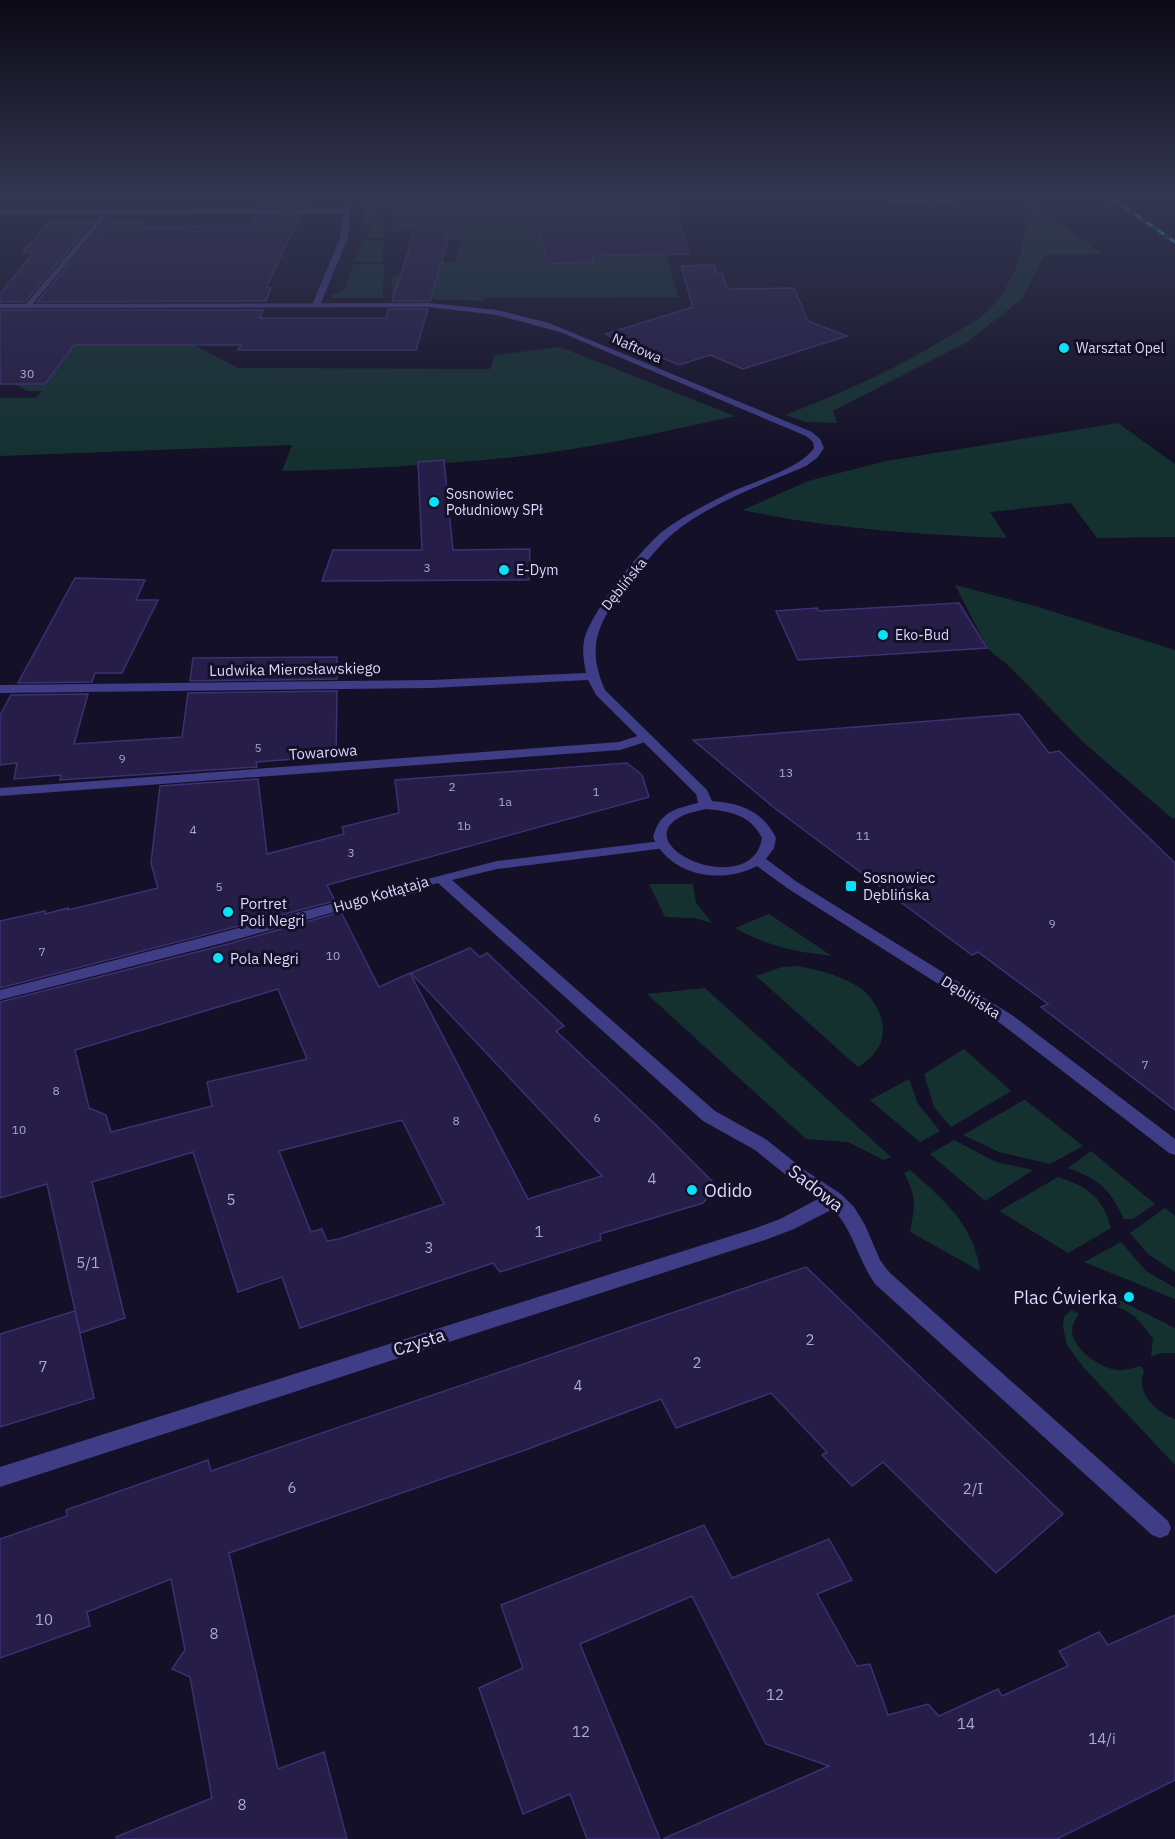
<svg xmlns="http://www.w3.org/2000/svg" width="1175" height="1839" viewBox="0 0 1175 1839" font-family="'IBM Plex Sans',sans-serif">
  <rect width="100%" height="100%" fill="#141027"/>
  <!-- green -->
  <g fill="#143130">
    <polygon points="446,197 649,197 678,297 485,298 485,301 392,298 392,276 400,275 398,282 435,282 441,265 437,262 455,262 461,240 443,240 444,237 447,237 451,222 417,222 414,228 409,228 406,231 392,232 389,198 407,198 407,202 412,202 411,207 444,207"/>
    <polygon points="879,197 956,197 961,202 893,205"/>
    <path d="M1025,197L1101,253L1044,255L1023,298L967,342L833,411L837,423L806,422L785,415C841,393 895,370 946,338C957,331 970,325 981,317C1015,289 1030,239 1025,197Z"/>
    <polygon points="381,198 383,217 363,217 364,200 357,199"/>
    <polygon points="383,217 384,238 366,238 371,224 363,225 363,218"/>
    <polygon points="365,240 384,240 382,262 354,262"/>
    <polygon points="354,264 384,264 383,298 334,298 331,295 344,290"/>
    <path d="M194,345L238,368L490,369L495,355L560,347L735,416C662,432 589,449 515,457C437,465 359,469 282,471L292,445L0,456V398H35L42,391H27L14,384H45L61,363L0,347Z"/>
    <path d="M1118,423L1175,464V537L1097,538L1071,503L990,512L1007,538C917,534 831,529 743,510L808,481L886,461Z"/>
    <polygon points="955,585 1035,606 1175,650 1175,818 1172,818 1084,743 1009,666 988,649"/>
    <polygon points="649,884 693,884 696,903 712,923 694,918 665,917"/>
    <path d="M769,914L832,956C796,952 767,946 735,928Z"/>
    <path d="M797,966C820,970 843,976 863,990C869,995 873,1001 877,1008C890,1033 881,1053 858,1067L756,976L782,967Z"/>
    <polygon points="705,988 891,1157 884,1160 848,1142 806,1139 647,994"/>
    <polygon points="964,1049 1011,1091 951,1127 934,1107 924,1074"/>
    <polygon points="909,1079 918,1104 940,1131 920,1142 870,1100"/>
    <polygon points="1024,1100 1025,1100 1083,1146 1050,1164 999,1152 963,1135"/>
    <polygon points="954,1140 996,1162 1033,1170 985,1201 930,1154"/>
    <path d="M1091,1151L1155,1204L1133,1219H1124C1109,1188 1100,1180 1068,1168Z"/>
    <path d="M910,1170C944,1200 974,1225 980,1271L910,1232C915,1206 917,1197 904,1173Z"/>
    <path d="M1058,1177C1089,1187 1102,1197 1111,1228L1068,1253L999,1211Z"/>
    <polygon points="1165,1208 1175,1216 1175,1272 1148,1254 1130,1233"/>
    <polygon points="1121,1242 1146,1271 1175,1288 1175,1299 1084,1262"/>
    <path d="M1103,1296L1123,1302L1175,1328V1353H1161L1151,1357L1153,1339C1136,1314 1123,1302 1091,1306L1083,1299Z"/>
    <path d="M1071,1310L1079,1314C1075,1320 1072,1325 1072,1332C1074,1350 1100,1368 1117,1370C1124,1371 1133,1368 1140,1366L1144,1370C1143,1374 1141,1380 1142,1384C1143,1400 1161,1414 1175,1419V1465L1084,1368L1067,1345L1063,1327L1064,1317Z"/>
  </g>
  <!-- building -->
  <g fill="#261d48" stroke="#3d3073" stroke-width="1.5" fill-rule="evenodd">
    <polygon points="265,197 309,197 304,207 260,207"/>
    <polygon points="586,197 673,197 689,254 592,256 593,262 548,264 531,204 586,202"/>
    <polygon points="300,215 266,288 271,288 266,301 37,302 106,221 144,221 139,227 252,226 256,216"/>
    <polygon points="50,221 93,221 25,302 0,302 0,294 33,253 23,252"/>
    <polygon points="414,222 451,222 446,240 448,240 430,301 392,301 408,253"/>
    <polygon points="714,265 717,274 722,274 728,289 794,288 808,321 847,336 743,369 710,355 679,365 605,334 693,307 681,266"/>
    <polygon points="389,309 428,309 416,350 238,350 241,345 74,345 45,384 0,384 0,310 263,310 260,318 386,318"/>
    <polygon points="444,460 453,550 530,549 529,580 322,581 333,550 422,550 418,462"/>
    <polygon points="75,578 145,580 136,600 158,600 122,673 95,673 92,682 18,683"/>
    <polygon points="959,603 987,648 798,660 776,611 817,608 819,611"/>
    <polygon points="337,657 337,679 190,681 193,658"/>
    <polygon points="337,691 336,756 256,762 257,767 60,780 61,775 14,779 17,763 0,765 0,715 11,695 88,694 74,744 182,737 188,693"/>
    <polygon points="1019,714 1049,753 1059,751 1175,863 1175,1110 1041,1007 1048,1004 978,952 972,955 777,810 693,740"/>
    <polygon points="627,763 642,775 649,797 327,885 335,901 0,988 0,921 45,911 45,914 68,908 68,910 158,888 151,863 160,786 258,779 267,854 344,834 342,827 399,813 395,780"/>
    <path d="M341,912L379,987L410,973L528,1199L602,1176L411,973L470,948L480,957L487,953L564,1026L556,1031L656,1125L717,1186L703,1203L600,1234L601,1240L500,1272L493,1263L300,1328L282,1277L238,1292L193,1152L92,1182L125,1318L80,1333L47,1184L0,1198V1002L228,944ZM278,989L307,1059L207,1082L212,1106L111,1132L106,1115L89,1108L75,1050ZM402,1120L444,1204L339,1239L327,1241L322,1229L311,1232L279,1151Z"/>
    <polygon points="806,1267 1063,1514 996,1573 883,1462 852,1486 822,1455 827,1452 771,1393 676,1428 661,1399 528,1449 229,1553 278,1769 324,1752 347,1839 117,1839 116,1837 212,1798 190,1677 172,1669 185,1650 171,1579 87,1612 90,1626 0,1658 0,1539 67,1516 66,1510 208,1460 211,1471"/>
    <polygon points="75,1311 94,1398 0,1427 0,1334"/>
    <polygon points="704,1525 732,1578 829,1539 852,1580 817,1594 857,1666 870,1664 888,1715 928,1704 939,1716 998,1689 1002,1696 1068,1666 1059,1651 1099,1632 1108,1645 1175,1615 1175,1780 1057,1839 663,1839 829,1766 766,1744 692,1596 580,1644 660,1839 587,1839 570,1794 523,1814 479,1688 523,1668 501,1605"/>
  </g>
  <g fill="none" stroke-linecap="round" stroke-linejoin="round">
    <!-- minor -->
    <g fill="#3f3d85" fill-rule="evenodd">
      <polygon points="345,197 351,197 348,238 320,305 316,307 312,305 340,238 343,213 109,214 29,308 26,308 26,304 102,214 0,214 0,210 343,209"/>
      <polygon points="647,733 653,737 652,740 620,750 0,796 0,788 619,742"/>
      <path d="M661,841L668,845L666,848L497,869L452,880L715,1111L767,1140L803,1169L841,1194L854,1207L865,1225L880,1260L889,1272L1168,1521L1171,1528L1168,1535L1160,1538L1152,1535L875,1284C858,1260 853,1230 833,1209L794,1229L765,1240L0,1487V1467L753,1229L780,1219L820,1198L791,1179L755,1150L703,1121L438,883L227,942L0,1000V990L497,861Z"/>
    </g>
    <!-- tertiary -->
    <path fill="#3f3d85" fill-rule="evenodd" d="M429,303L497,310L549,323L812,432L820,439L824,448L817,458L806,466C762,485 704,505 668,538C654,551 642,568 630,583C599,619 585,645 605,690L707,790L712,801C740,803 763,811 776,838L774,848L766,859L797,882L1012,1015L1175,1139V1155L1169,1153L1000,1023L787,888L757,866C721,885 670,876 653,837C660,811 675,809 698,803L696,794L596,695L588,680L431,688L0,693V685L431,680L586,673C584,662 582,652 584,641C589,614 644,544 667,528C687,514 709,503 731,492C753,482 801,468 814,448L813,442L806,436L560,332L497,315L429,307L0,308V304ZM706,809C730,811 751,815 762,838C752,902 620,845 684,815C691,812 699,811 706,809Z"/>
    <!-- rail casing -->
    <g stroke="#09e1f8" stroke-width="3">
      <polyline id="rail" points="1105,197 1126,208 1175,242"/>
    </g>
    <!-- rail -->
    <use href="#rail" stroke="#141027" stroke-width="2" stroke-dasharray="7" stroke-linecap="butt"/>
  </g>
  <!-- sky -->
  <linearGradient id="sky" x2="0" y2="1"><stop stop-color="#0b0915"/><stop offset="0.43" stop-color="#343752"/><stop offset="1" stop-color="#343752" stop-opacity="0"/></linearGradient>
  <rect width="1175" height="454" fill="url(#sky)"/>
  <!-- markers -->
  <g fill="#09e1f8" stroke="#141027" stroke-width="2">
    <circle cx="1064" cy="348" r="6"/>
    <circle cx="434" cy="502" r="6"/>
    <circle cx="504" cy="570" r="6"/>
    <circle cx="883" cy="635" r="6"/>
    <rect x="845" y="880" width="12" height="12" rx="3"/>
    <circle cx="228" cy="912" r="6"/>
    <circle cx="218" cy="958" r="6"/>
    <circle cx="692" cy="1190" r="6"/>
    <circle cx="1129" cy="1297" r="6"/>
  </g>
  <g text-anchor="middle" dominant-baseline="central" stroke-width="6" stroke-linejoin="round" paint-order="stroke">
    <!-- number labels -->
    <g font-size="12" fill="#aea9d0">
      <text x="27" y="373">30</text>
      <text x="427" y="567">3</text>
      <text x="258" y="747">5</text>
      <text x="122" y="758">9</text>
      <text x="786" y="772">13</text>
      <text x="452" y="786">2</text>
      <text x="596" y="791">1</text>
      <text x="505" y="801">1a</text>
      <text x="464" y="825">1b</text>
      <text x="193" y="829">4</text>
      <text x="863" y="835">11</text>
      <text x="351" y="852">3</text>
      <text x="219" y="886">5</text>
      <text x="1052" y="923">9</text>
      <text x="42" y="951">7</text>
      <text x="333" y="955">10</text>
      <text x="1145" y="1064">7</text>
      <text x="56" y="1090">8</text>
      <text x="597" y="1117">6</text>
      <text x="456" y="1120">8</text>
      <text x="19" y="1129">10</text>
    </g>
    <!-- far-street labels -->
    <g font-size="14" fill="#dcd8fe" stroke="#141027">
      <text transform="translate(637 348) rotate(24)">Naftowa</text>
      <text transform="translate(624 584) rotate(-51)">Dęblińska</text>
    </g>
    <!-- far-poi labels -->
    <g font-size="14" fill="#dcd8fe" stroke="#141027" text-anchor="start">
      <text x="1076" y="348">Warsztat Opel</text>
      <text x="446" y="494">Sosnowiec<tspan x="446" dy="16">Południowy SPł</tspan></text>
      <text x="516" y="570">E-Dym</text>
      <text x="895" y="635">Eko-Bud</text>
    </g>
    <!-- street labels -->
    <g font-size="15" fill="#dcd8fe" stroke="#141027">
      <text transform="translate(295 669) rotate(-1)">Ludwika Mierosławskiego</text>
      <text transform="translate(323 752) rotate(-4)">Towarowa</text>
      <text transform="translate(381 894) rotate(-16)">Hugo Kołłątaja</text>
      <text transform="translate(971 997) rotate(32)">Dęblińska</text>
    </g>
    <!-- poi labels -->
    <g font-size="15" fill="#dcd8fe" stroke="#141027" text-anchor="start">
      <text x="863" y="877">Sosnowiec<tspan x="863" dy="17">Dęblińska</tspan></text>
      <text x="240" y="903">Portret<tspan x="240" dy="17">Poli Negri</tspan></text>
      <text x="230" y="958">Pola Negri</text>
    </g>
    <!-- near-number labels -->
    <g font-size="15" fill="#aea9d0">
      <text x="652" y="1178">4</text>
      <text x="231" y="1199">5</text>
      <text x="539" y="1231">1</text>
      <text x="429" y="1247">3</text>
      <text x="88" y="1262">5/1</text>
      <text x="810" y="1339">2</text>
      <text x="697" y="1362">2</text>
      <text x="43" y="1366">7</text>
      <text x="578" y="1385">4</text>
      <text x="292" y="1487">6</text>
      <text x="973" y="1488">2/I</text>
      <text x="44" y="1619">10</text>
      <text x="214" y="1633">8</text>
      <text x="775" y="1694">12</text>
      <text x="966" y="1723">14</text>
      <text x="581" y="1731">12</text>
      <text x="1102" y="1738">14/i</text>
      <text x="242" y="1804">8</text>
    </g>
    <!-- near-street labels -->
    <g font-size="18" fill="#dcd8fe" stroke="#141027">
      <text transform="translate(816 1188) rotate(38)">Sadowa</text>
      <text transform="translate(419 1342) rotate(-18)">Czysta</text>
    </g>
    <!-- near-poi labels -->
    <g font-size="18" fill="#dcd8fe" stroke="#141027" text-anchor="start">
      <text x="704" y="1190">Odido</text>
      <text x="1117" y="1297" text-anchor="end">Plac Ćwierka</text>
    </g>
  </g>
</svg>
